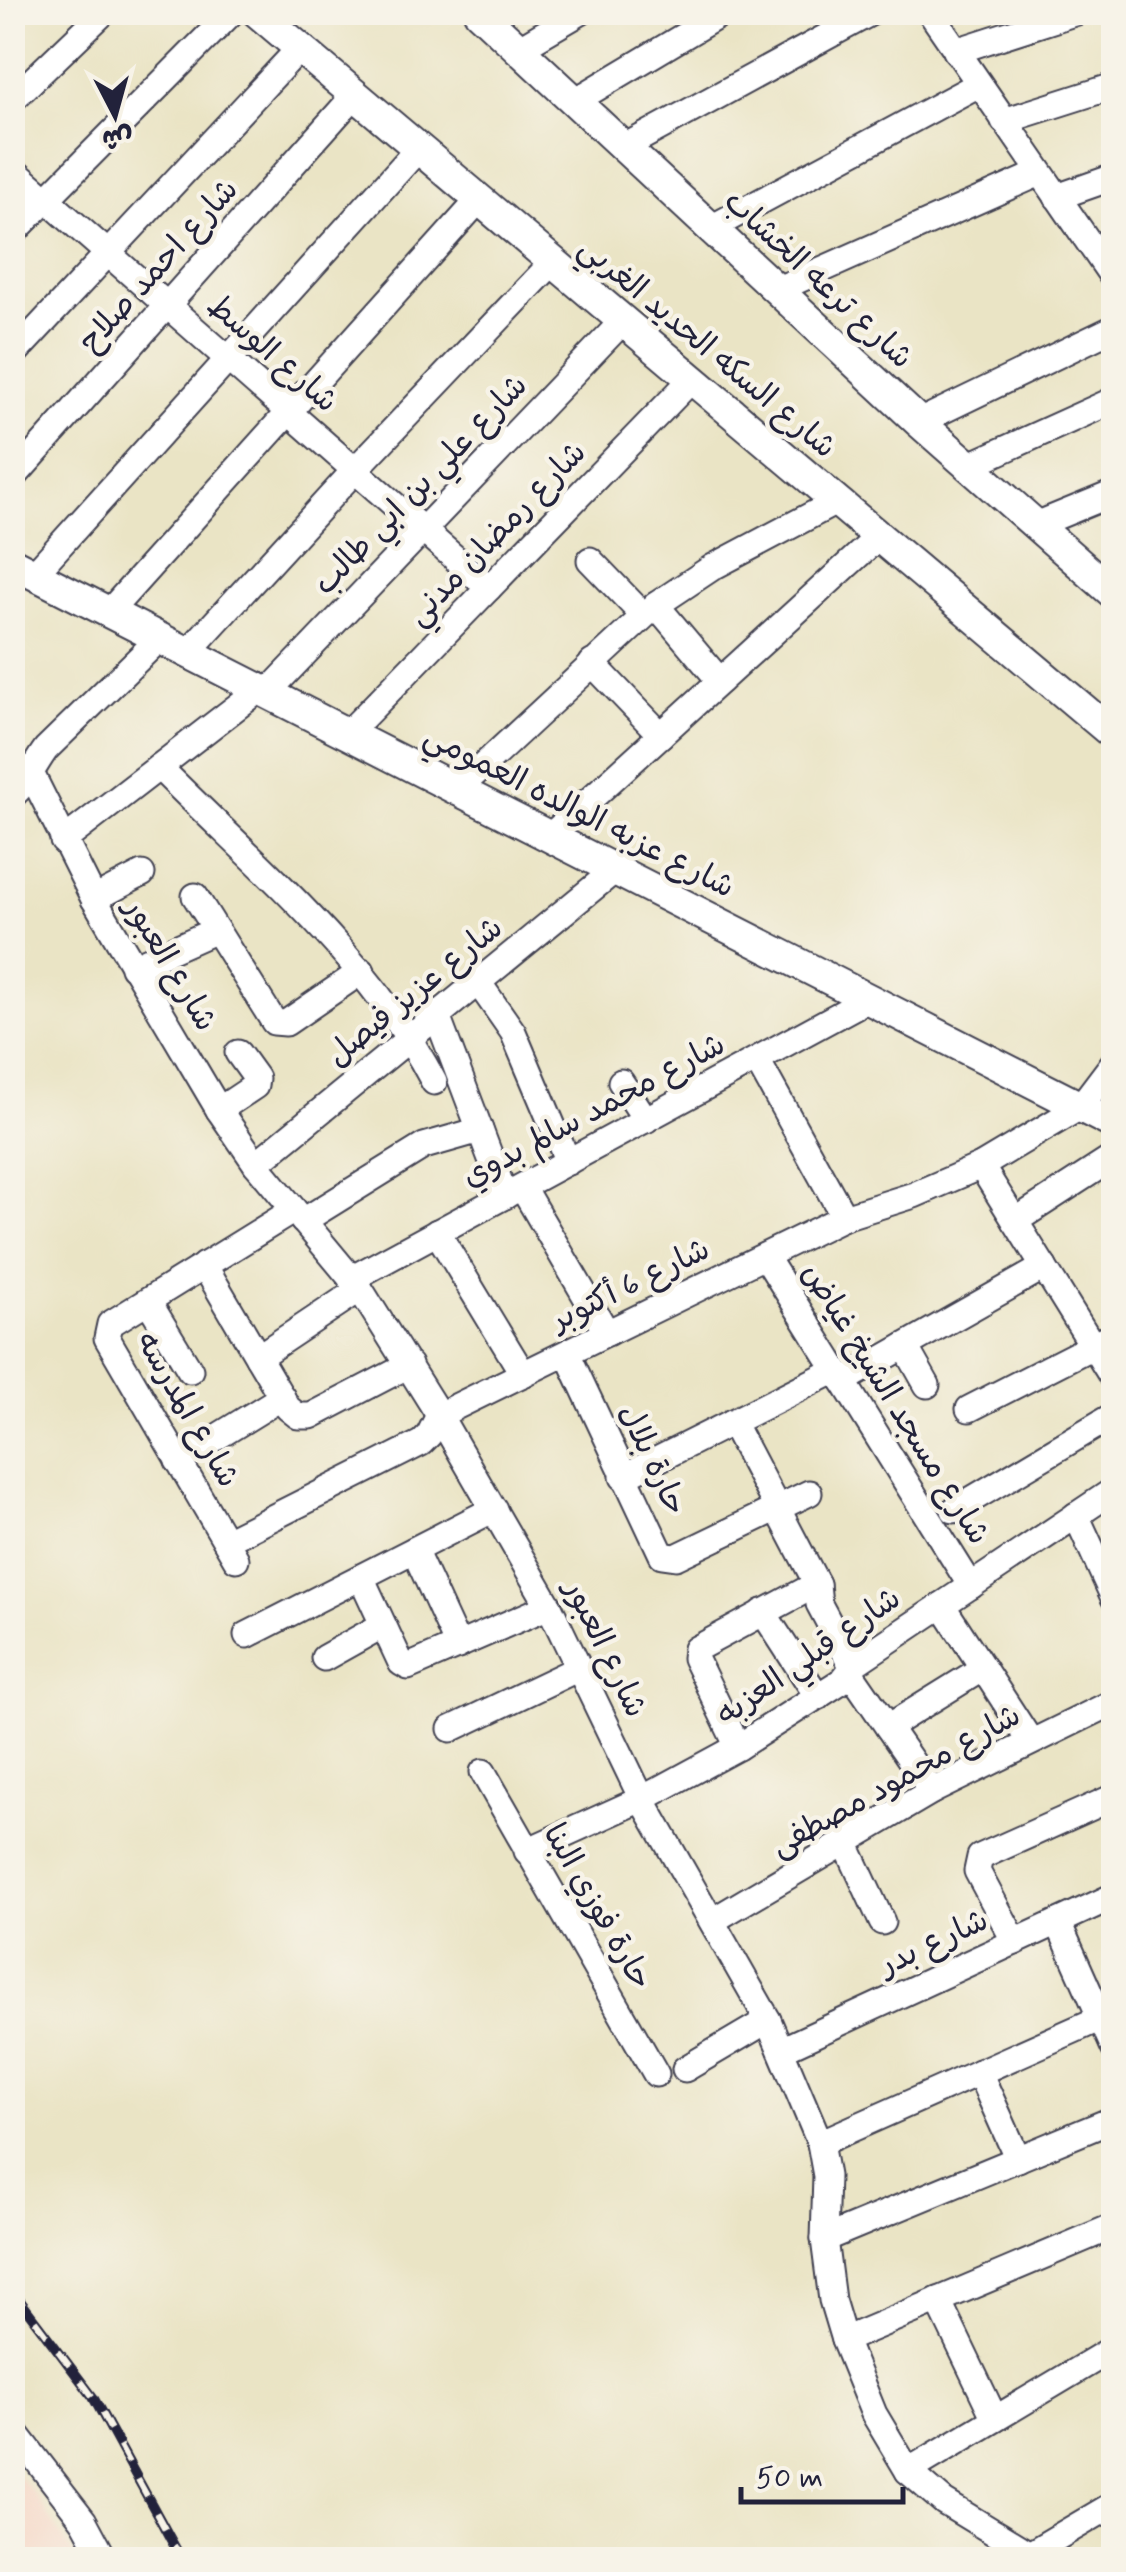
<svg xmlns="http://www.w3.org/2000/svg" width="1126" height="2572" viewBox="0 0 1126 2572" font-family="Mynerve,'Playpen Sans Arabic',sans-serif">
  <rect width="100%" height="100%" fill="#f7f3e8"/>
  <filter id="ink" filterUnits="userSpaceOnUse"><feTurbulence type="fractalNoise" baseFrequency=".01" numOctaves="2"/><feDisplacementMap in="SourceGraphic" scale="20" xChannelSelector="R" yChannelSelector="G"/><feConvolveMatrix kernelMatrix="1 2 1 2 8 2 1 2 1" color-interpolation-filters="sRGB"/></filter>
  <filter id="wash" filterUnits="userSpaceOnUse"><feTurbulence type="fractalNoise" baseFrequency=".0048" numOctaves="4" result="noise"/><feDisplacementMap in="SourceGraphic" scale="40" xChannelSelector="R" yChannelSelector="G"/><feGaussianBlur stdDeviation="2.25" result="paint"/><feColorMatrix in="noise" values="0 0 0 0 0 0 0 0 0 0 0 0 0 0 0 0 0 1.4 0 .05"/><feComposite in="paint" operator="in"/></filter>
  <g filter="url(#wash)">
    <rect width="100%" height="100%" fill="#eae4c5"/>
    <!-- built -->
    <polygon fill="#f5d3c2" points="12,2468 37,2497 76,2559 13,2559"/>
  </g>
  <g filter="url(#ink)">
    <g fill="none" stroke-linecap="round" stroke-linejoin="round">
      <!-- minor casing -->
      <g stroke="#403f50" stroke-width="29">
        <g id="minor">
          <polyline points="930,12 1114,279"/>
          <polyline points="518,49 581,12"/>
          <polyline points="956,51 1077,12"/>
          <polyline points="12,100 104,12"/>
          <polyline points="575,101 724,12"/>
          <polyline points="1004,121 1114,86"/>
          <polyline points="624,147 872,12"/>
          <polyline points="12,169 489,588"/>
          <polyline points="1057,197 1114,177"/>
          <polyline points="711,228 979,84"/>
          <polyline points="12,234 232,12"/>
          <polyline points="776,290 1040,173"/>
          <polyline points="12,356 298,50"/>
          <polyline points="919,422 1114,328"/>
          <polyline points="968,466 1114,400"/>
          <polyline points="12,479 353,97"/>
          <polyline points="1036,525 1114,493"/>
          <polyline points="590,560 643,615"/>
          <polyline points="34,574 417,150"/>
          <polyline points="656,605 720,681"/>
          <polyline points="109,612 478,201"/>
          <polyline points="188,652 355,470 552,263"/>
          <polyline points="592,663 661,735"/>
          <polyline points="267,693 622,322"/>
          <polyline points="348,733 692,379"/>
          <path d="M159,767C256,865 370,958 434,1082"/>
          <polyline points="32,775 94,899 219,1110 256,1164 360,1289 439,1415 549,1606 642,1799 768,2020 820,2143 826,2176 824,2239 832,2300 844,2340 874,2414 908,2471 944,2502 1039,2560"/>
          <polyline points="457,790 656,605 713,567 836,502"/>
          <path d="M12,796C28,782 34,765 46,749L160,638"/>
          <polyline points="549,837 878,537"/>
          <polyline points="63,841 260,689"/>
          <polyline points="195,896 274,1022 286,1023 362,971"/>
          <polyline points="94,899 142,874"/>
          <polyline points="133,967 216,930"/>
          <polyline points="478,982 513,1032 568,1162"/>
          <polyline points="437,1016 505,1196"/>
          <polyline points="757,1060 844,1217"/>
          <polyline points="621,1082 646,1120"/>
          <polyline points="219,1110 255,1086 256,1078 238,1053"/>
          <polyline points="256,1164 615,870"/>
          <polyline points="981,1166 1114,1380"/>
          <polyline points="522,1187 607,1333"/>
          <polyline points="303,1221 424,1146 480,1130"/>
          <polyline points="1015,1221 1114,1157"/>
          <polyline points="437,1232 523,1374"/>
          <polyline points="765,1256 971,1586"/>
          <polyline points="204,1265 288,1408 298,1416 311,1416 409,1365"/>
          <polyline points="351,1279 868,999"/>
          <polyline points="148,1301 190,1370"/>
          <polyline points="905,1346 927,1385"/>
          <polyline points="567,1353 662,1555 676,1557 809,1493"/>
          <polyline points="258,1357 360,1289"/>
          <polyline points="843,1381 1044,1267"/>
          <polyline points="969,1409 1114,1335"/>
          <polyline points="732,1422 817,1584 819,1604 852,1666"/>
          <polyline points="178,1461 282,1397"/>
          <polyline points="623,1477 836,1370"/>
          <polyline points="954,1510 1114,1415"/>
          <polyline points="1076,1515 1114,1598"/>
          <polyline points="226,1541 421,1443 429,1435 439,1415 844,1217 914,1195 981,1166 1080,1107 1114,1062"/>
          <polyline points="414,1550 458,1646"/>
          <polyline points="236,1559 107,1338 110,1324 294,1210"/>
          <polyline points="361,1577 401,1663 408,1667 549,1606"/>
          <polyline points="942,1605 1031,1742"/>
          <polyline points="763,1612 818,1697"/>
          <polyline points="247,1635 494,1509"/>
          <polyline points="324,1658 383,1625"/>
          <polyline points="850,1672 932,1791"/>
          <polyline points="888,1727 983,1668"/>
          <polyline points="451,1729 579,1668"/>
          <polyline points="738,1747 695,1658 696,1649 817,1584"/>
          <polyline points="483,1772 656,2074"/>
          <polyline points="845,1842 882,1922"/>
          <polyline points="527,1851 642,1799 738,1747 843,1680 857,1662 1114,1490"/>
          <polyline points="712,1921 932,1791 1114,1702"/>
          <polyline points="1058,1922 1114,2048"/>
          <polyline points="1015,1942 977,1871 980,1857 1114,1797"/>
          <polyline points="781,2050 1114,1896"/>
          <polyline points="685,2069 768,2020"/>
          <polyline points="979,2072 1018,2159"/>
          <polyline points="820,2143 1101,2018"/>
          <polyline points="824,2239 1114,2119"/>
          <polyline points="938,2300 995,2419"/>
          <polyline points="844,2340 1114,2226"/>
          <polyline points="12,2428 84,2521 105,2560"/>
          <polyline points="908,2471 1114,2348"/>
          <polyline points="1031,2553 1114,2504"/>
        </g>
      </g>
      <!-- tertiary casing -->
      <g stroke="#403f50" stroke-width="34">
        <g id="tertiary">
          <polyline points="257,12 1114,735"/>
          <polyline points="479,12 919,422 1114,594"/>
          <polyline points="12,563 1114,1124"/>
        </g>
      </g>
      <!-- minor -->
      <use href="#minor" stroke="#fff" stroke-width="25"/>
      <!-- tertiary -->
      <use href="#tertiary" stroke="#fff" stroke-width="30"/>
      <!-- rail casing -->
      <g stroke="#22223b" stroke-width="10">
        <polyline id="rail" points="12,2290 93,2397 182,2560"/>
      </g>
      <!-- rail -->
      <use href="#rail" stroke="#f7f3e8" stroke-width="6" stroke-dasharray="19" stroke-linecap="butt"/>
    </g>
  </g>
  <g text-anchor="middle" dominant-baseline="central" stroke-width="9" stroke-linejoin="round" paint-order="stroke">
    <!-- street labels -->
    <g font-size="32" fill="#22223b" stroke="#f7f3e8">
      <text transform="translate(159 266) rotate(-48)">شارع احمد صلاح</text>
      <text transform="translate(818 280) rotate(43)">شارع ترعه الخشاب</text>
      <text transform="translate(707 348) rotate(40)">شارع السكه الحديد الغربي</text>
      <text transform="translate(272 354) rotate(41)">شارع الوسط</text>
      <text transform="translate(421 485) rotate(-46)">شارع علي بن ابي طالب</text>
      <text transform="translate(497 534) rotate(-46)">شارع رمضان مدني</text>
      <text transform="translate(579 812) rotate(27)">شارع عزبه الوالده العمومي</text>
      <text transform="translate(170 965) rotate(59)">شارع العبور</text>
      <text transform="translate(415 992) rotate(-39)">شارع عزيز فيصل</text>
      <text transform="translate(594 1111) rotate(-28)">شارع محمد سالم بدوي</text>
      <text transform="translate(631 1285) rotate(-26)">شارع 6 أكتوبر</text>
      <text transform="translate(895 1404) rotate(58)">شارع مسجد الشيخ غياض</text>
      <text transform="translate(187 1410) rotate(60)">شارع المدرسه</text>
      <text transform="translate(652 1460) rotate(65)">حارة بلال</text>
      <text transform="translate(605 1649) rotate(64)">شارع العبور</text>
      <text transform="translate(809 1657) rotate(-35)">شارع قبلي العزبه</text>
      <text transform="translate(896 1781) rotate(-29)">شارع محمود مصطفى</text>
      <text transform="translate(597 1907) rotate(60)">حارة فوزي البنا</text>
      <text transform="translate(934 1943) rotate(-25)">شارع بدر</text>
    </g>
  </g>
  <!-- margin -->
  <rect width="1126" height="2572" fill="none" stroke="#f7f3e8" stroke-width="50"/>
  <!-- north arrow -->
  <g transform="translate(115 115) rotate(174)" stroke="#f7f3e8" stroke-width="8" paint-order="stroke">
  <path d="M0-8L18 38L0 25L-18 38Z" fill="#22223b"/>
  <text y="-15" font-size="28" font-weight="bold" text-anchor="middle" fill="#22223b">ش</text>
  </g>
  <!-- scale -->
  <path d="M741 2487v15h162v-15" fill="none" stroke="#22223b" stroke-width="5"/>
  <text x="756" y="2487" font-size="30" fill="#22223b" stroke="#f7f3e8" stroke-width="8" paint-order="stroke">50 m</text>
</svg>
